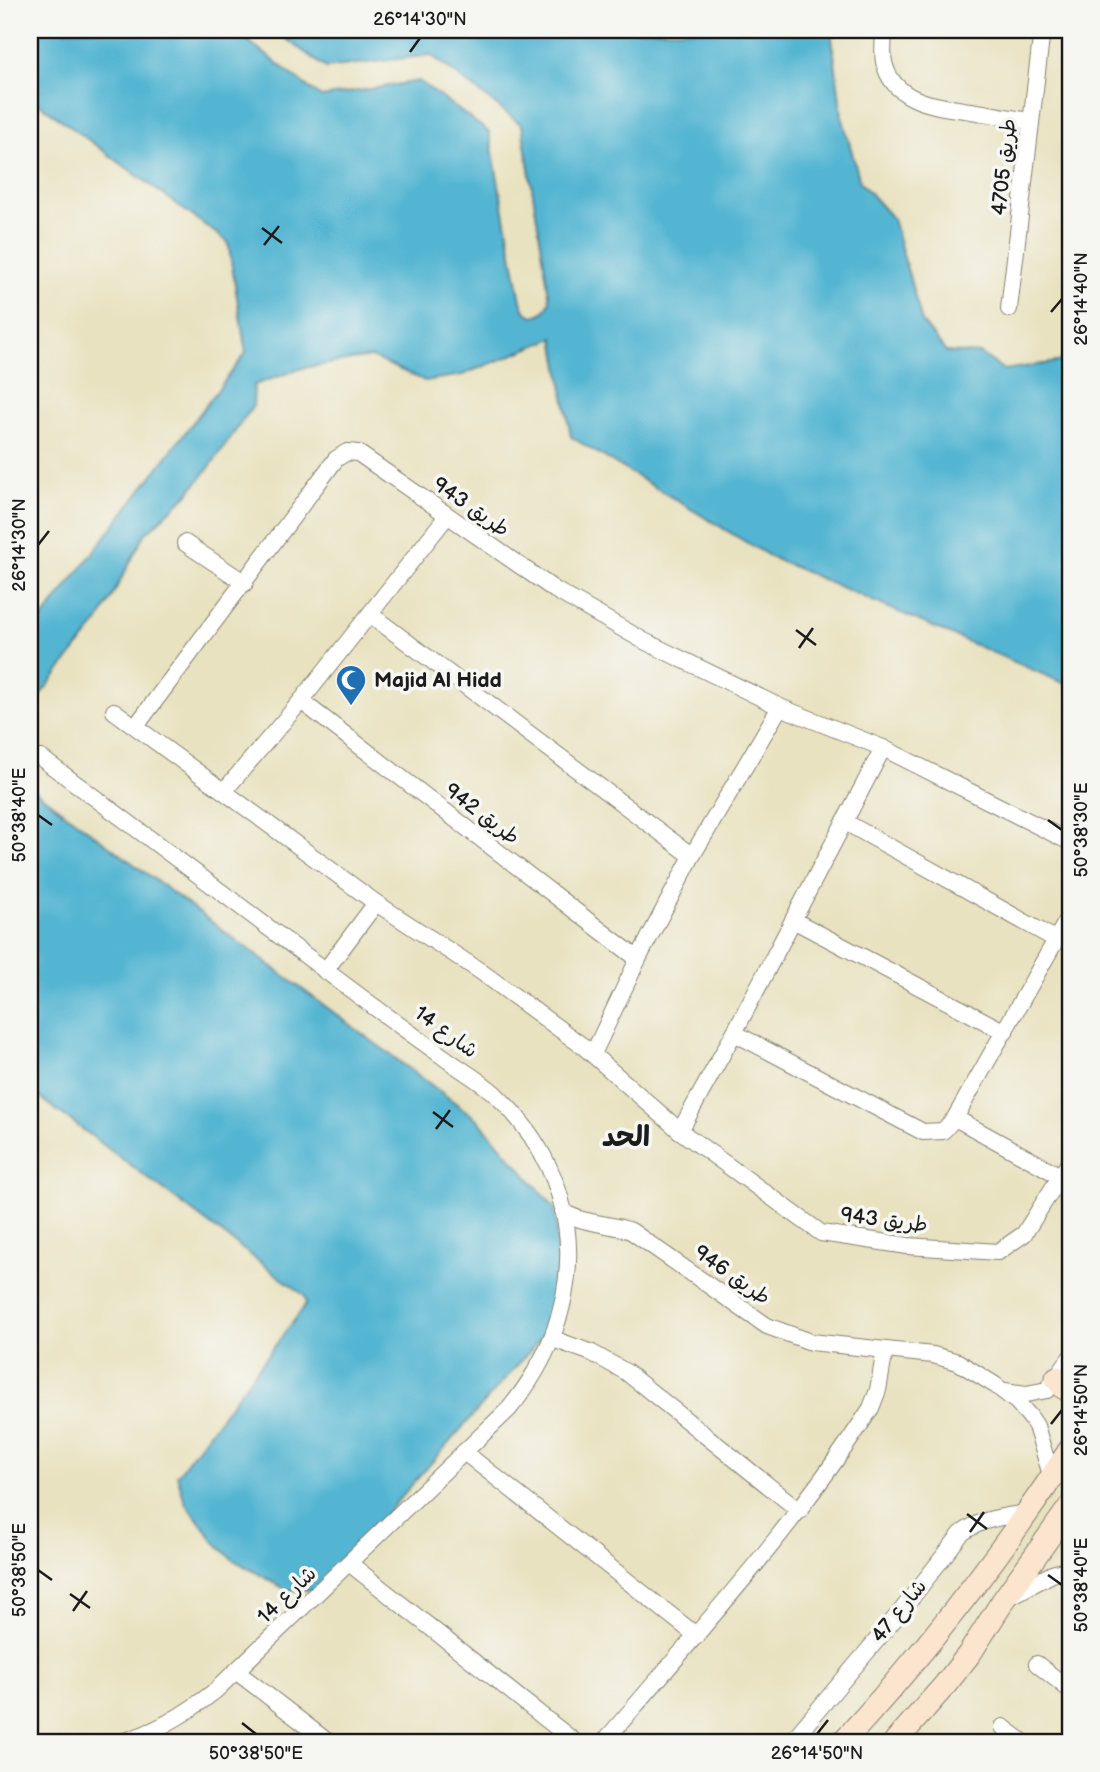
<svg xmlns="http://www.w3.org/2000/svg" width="1100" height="1772" viewBox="0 0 1100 1772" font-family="'Balsamiq Sans','Playpen Sans Arabic',sans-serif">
  <rect width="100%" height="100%" fill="#f6f6f2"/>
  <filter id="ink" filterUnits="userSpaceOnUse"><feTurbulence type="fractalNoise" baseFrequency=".0143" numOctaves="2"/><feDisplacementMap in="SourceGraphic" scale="14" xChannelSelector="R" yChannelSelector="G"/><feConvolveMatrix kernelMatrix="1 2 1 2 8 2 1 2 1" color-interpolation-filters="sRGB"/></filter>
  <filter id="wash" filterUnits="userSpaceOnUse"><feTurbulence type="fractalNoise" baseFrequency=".00686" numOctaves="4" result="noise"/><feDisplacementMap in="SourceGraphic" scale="28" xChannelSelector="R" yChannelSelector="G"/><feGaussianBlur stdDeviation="1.57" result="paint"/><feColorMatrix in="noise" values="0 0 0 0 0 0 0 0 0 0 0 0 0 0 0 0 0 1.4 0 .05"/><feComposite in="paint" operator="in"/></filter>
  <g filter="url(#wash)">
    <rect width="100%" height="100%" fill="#e9e2c0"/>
    <!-- water -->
    <g fill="#53b5d2" stroke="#386877" stroke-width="2">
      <path d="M30,30H234L321,97L419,81L489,132L521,301L525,311L533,316C543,314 547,310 550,300L522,125L431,55L326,68L274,30H831L842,116L860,182L893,219L922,322L946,352L981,354L1004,370L1070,360V686L771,557L571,437L554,338L462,375L425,381L371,357L302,368L254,385L253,406L209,468L186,496L145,534L99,621L30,708V635L246,353L228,242L30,97Z"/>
      <polygon points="30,787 477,1119 555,1208 559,1269 544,1335 319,1590 287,1590 232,1559 214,1541 185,1502 177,1475 302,1310 306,1303 304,1295 30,1090"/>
    </g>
  </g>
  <g filter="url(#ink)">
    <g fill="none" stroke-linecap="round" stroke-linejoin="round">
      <!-- street casing -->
      <g stroke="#827f6e" stroke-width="18">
        <g id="street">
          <path d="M884,30C884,40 882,52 884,62C893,103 937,106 971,111C991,114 1010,118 1030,121"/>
          <polyline points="1009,309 1042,30"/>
          <polyline points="185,543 245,583"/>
          <polyline points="371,615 692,856"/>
          <polyline points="301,701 638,959"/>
          <polyline points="114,711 376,903 480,971 584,1047 680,1131 821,1233 908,1246 998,1252 1024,1234 1070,1161"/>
          <polyline points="136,726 336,459 347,452 358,453 555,590 644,641 780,707 883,748 1070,842"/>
          <path d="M41,758C135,827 228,897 321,967C361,998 403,1028 445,1058C461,1070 481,1081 496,1095C591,1185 589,1312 509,1409L215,1691C187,1713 155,1733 121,1742"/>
          <polyline points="224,791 301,701 447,516"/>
          <polyline points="845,822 1055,939"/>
          <polyline points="793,920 1005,1032"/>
          <polyline points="325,971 376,903"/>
          <polyline points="734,1033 923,1132 943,1131 955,1118 1070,915"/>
          <polyline points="593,1054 638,959 692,856 780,707"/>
          <polyline points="955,1118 1062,1177"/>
          <polyline points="680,1131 734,1033 883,748"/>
          <path d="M563,1211C580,1224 610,1223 631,1231L767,1326L811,1342L933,1355L958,1362L995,1385L1017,1402L1030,1417L1036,1426L1052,1478"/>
          <polyline points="553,1339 592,1353 626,1372 800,1511"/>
          <polyline points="1005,1391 1026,1394 1047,1390 1070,1358"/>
          <polyline points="464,1452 697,1636"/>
          <polyline points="349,1563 575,1742"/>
          <polyline points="1011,1596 1052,1574 1070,1569"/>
          <polyline points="1037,1664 1070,1690"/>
          <polyline points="237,1672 328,1742"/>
          <polyline points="1003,1727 1023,1742"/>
          <path d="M604,1742C697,1633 793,1529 871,1408L878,1390L885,1350"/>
          <path d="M791,1742L902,1610L961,1534C981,1518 1003,1517 1027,1513"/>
        </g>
      </g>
      <!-- secondary casing -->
      <g stroke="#827f6e" stroke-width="25">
        <g id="secondary">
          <polyline points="1057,1378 1063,1387 1070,1391"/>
          <path d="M843,1742C926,1652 1002,1553 1070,1450"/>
          <polyline points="895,1742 945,1685 970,1653 1003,1601 1070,1507"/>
        </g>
      </g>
      <!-- street -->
      <use href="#street" stroke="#fff" stroke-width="16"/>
      <!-- secondary -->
      <use href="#secondary" stroke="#fbe5cf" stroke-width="23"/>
    </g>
  </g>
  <!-- ticks -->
  <path fill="none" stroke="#1c1c1c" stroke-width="2.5" d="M410,52L420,38M262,228L282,243M264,245L279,226M1051,312L1062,299M38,545L49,531M796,630L816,645M799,648L813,628M38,815L52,825M1048,820L1062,830M433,1112L453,1127M436,1129L450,1110M1051,1424L1062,1410M967,1514L987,1529M970,1532L984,1512M38,1570L52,1580M1048,1575L1062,1585M70,1594L90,1608M73,1611L87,1591M242,1723L256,1734M817,1734L828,1720"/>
  <!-- icons -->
  <defs>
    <g id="mosque-pin" transform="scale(1.575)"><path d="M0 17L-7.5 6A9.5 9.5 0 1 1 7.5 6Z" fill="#1f6fb2" stroke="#f6f6f2"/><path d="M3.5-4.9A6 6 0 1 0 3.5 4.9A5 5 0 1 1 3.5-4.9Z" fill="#fff"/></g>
  </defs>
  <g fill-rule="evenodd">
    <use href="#mosque-pin" x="351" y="680"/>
  </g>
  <g text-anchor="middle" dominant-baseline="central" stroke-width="7" stroke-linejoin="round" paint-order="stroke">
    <!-- street labels -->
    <g font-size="21" fill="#1c1c1c" stroke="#f6f6f2">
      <text transform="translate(1004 167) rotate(-84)">طريق 4705</text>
      <text transform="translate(471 507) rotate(35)">طريق 943</text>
      <text transform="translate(482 814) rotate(37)">طريق 942</text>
      <text transform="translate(446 1032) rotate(36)">شارع 14</text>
      <text transform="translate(884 1220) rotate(7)">طريق 943</text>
      <text transform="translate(732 1275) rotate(35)">طريق 946</text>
      <text transform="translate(287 1595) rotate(-44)">شارع 14</text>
      <text transform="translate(899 1611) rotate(-51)">شارع 47</text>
    </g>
    <!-- poi labels -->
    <g font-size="21" font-weight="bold" fill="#1c1c1c" stroke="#f6f6f2" text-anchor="start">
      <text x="374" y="680">Majid Al Hidd</text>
    </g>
    <!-- district labels -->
    <g font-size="28" font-weight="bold" fill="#1c1c1c" stroke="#f6f6f2">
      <text x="626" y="1137">الحد</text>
    </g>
  </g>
  <!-- margin -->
  <rect width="1100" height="1772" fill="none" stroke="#f6f6f2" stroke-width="77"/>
  <rect x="38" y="38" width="1024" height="1696" fill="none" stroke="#1c1c1c" stroke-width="2.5"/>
  <g font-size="18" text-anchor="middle" fill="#1c1c1c">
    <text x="420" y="25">26°14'30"N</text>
    <text transform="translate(1081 299) rotate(-90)" y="6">26°14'40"N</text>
    <text transform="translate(19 545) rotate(-90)" y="6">26°14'30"N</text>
    <text transform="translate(19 815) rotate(-90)" y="6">50°38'40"E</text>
    <text transform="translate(1081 830) rotate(-90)" y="6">50°38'30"E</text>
    <text transform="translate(1081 1410) rotate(-90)" y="6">26°14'50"N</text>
    <text transform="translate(19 1570) rotate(-90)" y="6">50°38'50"E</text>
    <text transform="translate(1081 1585) rotate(-90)" y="6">50°38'40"E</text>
    <text x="256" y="1759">50°38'50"E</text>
    <text x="817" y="1759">26°14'50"N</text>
  </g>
</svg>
